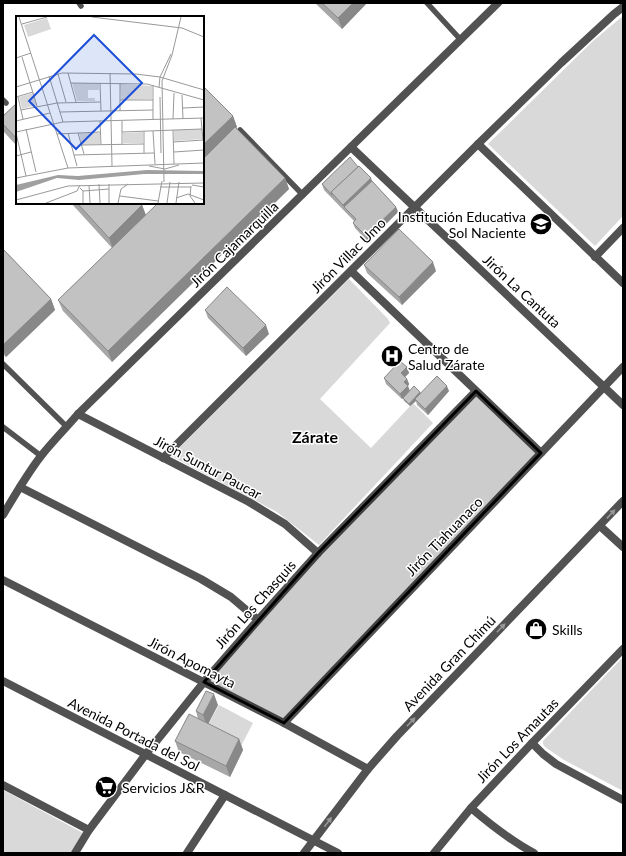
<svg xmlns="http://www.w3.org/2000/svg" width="626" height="856" viewBox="0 0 626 856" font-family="Lato,sans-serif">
  <rect width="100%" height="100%" fill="#fff"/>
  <!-- green -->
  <g fill="#d9d9d9">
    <polygon points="623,16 623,216 595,246 488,144 594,40"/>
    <polygon points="349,279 388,319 390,323 320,399 371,448 413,403 433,423 319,545 277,512 171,456"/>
    <polygon points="623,657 623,791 564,760 545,747 543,744 543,741"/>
    <polygon points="219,705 253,723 240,748 205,730"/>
    <polygon points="3,790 83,833 71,853 3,853"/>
  </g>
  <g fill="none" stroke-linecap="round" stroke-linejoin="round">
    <!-- service -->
    <g stroke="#525252" stroke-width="5.5">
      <polyline points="79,3 81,6"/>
      <polyline points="427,3 460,39"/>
      <polyline points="3,100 6,103"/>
      <polyline points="240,130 303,195"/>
      <polyline points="3,364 67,427"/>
      <polyline points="3,427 41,456"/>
    </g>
    <!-- minor -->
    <g stroke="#525252" stroke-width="8">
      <polyline points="478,144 623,283"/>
      <polyline points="351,147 623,405"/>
      <polyline points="595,257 623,228"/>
      <polyline points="351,271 541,453"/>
      <polyline points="78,414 249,502 285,524 318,553"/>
      <polyline points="163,458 478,144 561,63 614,14 623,7"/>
      <polyline points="20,487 201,579 231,597 258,620"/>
      <polyline points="600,526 623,547"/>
      <polyline points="3,580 284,723 368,769"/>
      <polyline points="284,723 623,367"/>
      <polyline points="532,743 543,754 556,764 623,800"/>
      <polyline points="3,785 89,830"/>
      <path d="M471,808C491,825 511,841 534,853"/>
      <polyline points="75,853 89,830 146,754 204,682 258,620 318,553 476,391"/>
      <polyline points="187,853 225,795"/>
      <polyline points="434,853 471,808 532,743 623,649"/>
    </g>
    <!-- tertiary -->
    <g stroke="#525252" stroke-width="8">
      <path d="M3,515C15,495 27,474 41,456C53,441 66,428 78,414L498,3"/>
      <polyline points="3,681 338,853"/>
      <polyline points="304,853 368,769 397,736 623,501"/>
    </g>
  </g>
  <!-- wall -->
  <g fill="#a7a7a7">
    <polygon points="315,3 367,3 342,29"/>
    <polygon points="203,86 233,116 237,127 236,128 285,178 289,189 112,362 63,311 58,300 112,248 71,203 140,203 142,205 146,215 203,203"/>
    <polygon points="17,103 17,146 3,131 3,116"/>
    <polygon points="358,167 396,207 398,212 368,242 355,228 353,223 354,221 324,190 322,184"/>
    <polygon points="3,249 51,299 55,310 6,357 3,354"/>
    <polygon points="364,265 436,271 402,305 367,273"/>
    <polygon points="205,310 269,334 246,356 208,318"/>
    <polygon points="407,367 409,373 405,377 407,379 409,384 408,386 409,391 420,392 421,393 449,391 428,415 417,405 416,401 410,406 404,401 403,398 402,399 386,384 384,378"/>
    <polygon points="218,705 208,724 239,739 243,750 230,777 179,752 175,741 198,719 196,711"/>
  </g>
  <!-- shaded-wall -->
  <g fill="#888">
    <polygon points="353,3 367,3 342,29 338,18"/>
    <polygon points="233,116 237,127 204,160 203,145"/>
    <polygon points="285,178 289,189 112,362 108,351"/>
    <polygon points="371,178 374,186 344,207 343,205"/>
    <polygon points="142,205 146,216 113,249 109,238"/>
    <polygon points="396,207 398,212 368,242 366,236"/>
    <polygon points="433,262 436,271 402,305 399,297"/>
    <polygon points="51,299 55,310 6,357 3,350 3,345"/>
    <polygon points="266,325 269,334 246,356 243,348"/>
    <polygon points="407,367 409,373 403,379 401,373"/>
    <polygon points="407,379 409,384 408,386 410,391 402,399 400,394 404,382"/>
    <polygon points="447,386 449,391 428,415 425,409"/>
    <polygon points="420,392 421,395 415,399 416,401 410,406 409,404"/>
    <polygon points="214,694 218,705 207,726 203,715"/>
    <polygon points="239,739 243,750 230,777 226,766"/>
  </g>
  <!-- building -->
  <g fill="#c2c2c2" stroke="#888">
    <polygon points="322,3 353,3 338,18"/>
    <polygon points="203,86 233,116 203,145"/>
    <polygon points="17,103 17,139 3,124 3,116"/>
    <polygon points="235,127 285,178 108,351 58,300 158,203 203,203 203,159"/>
    <polygon points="350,157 358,167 331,192 332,195 322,184"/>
    <polygon points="359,166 371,178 343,205 331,192"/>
    <polygon points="372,181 396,207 366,236 353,223 356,219 344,207"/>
    <polygon points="77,203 140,203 142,205 109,238"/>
    <polygon points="399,229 433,262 399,297 364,265"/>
    <polygon points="3,249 51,299 3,345"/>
    <polygon points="227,287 266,325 243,348 205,310"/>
    <polygon points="400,361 407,367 401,373 407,379 404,382 408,386 400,394 384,378"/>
    <polygon points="437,376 447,386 425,409 415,399"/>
    <polygon points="414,386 420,392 409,404 403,398"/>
    <polygon points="206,691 214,694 203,715 196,711"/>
    <polygon points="189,714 239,739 226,766 175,741"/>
  </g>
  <!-- one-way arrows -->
  <defs><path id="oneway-solid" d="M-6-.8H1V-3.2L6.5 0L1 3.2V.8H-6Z"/></defs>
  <g fill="#979797">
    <use href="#oneway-solid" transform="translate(611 514) rotate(-47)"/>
    <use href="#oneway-solid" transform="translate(501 628) rotate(-46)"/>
    <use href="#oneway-solid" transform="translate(411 722) rotate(-46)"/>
    <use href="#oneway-solid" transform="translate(328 822) rotate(-53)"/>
  </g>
  <!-- marked area -->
  <path fill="#000" fill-opacity="0.2" stroke="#000" stroke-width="3" stroke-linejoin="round" d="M476,391L541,453L284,723L204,682L318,553Z"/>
  <!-- icons -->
  <defs>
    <g id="school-disc" transform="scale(1.15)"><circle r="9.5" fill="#000" stroke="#fff"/><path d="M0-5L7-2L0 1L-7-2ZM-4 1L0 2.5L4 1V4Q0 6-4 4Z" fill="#fff"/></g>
    <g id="hospital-disc" transform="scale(1.15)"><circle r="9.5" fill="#000" stroke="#fff"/><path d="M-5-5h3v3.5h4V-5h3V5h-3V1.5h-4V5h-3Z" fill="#fff"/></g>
    <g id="shop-disc" transform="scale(1.15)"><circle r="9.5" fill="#000" stroke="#fff"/><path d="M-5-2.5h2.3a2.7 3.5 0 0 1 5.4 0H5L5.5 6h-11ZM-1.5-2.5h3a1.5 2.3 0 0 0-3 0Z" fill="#fff"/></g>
    <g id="supermarket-disc" transform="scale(1.15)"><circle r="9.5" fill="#000" stroke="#fff"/><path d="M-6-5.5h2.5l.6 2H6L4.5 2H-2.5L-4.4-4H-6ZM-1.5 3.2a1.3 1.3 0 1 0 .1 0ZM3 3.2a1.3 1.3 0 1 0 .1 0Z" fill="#fff"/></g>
  </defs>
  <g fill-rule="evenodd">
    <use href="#school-disc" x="541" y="224"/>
    <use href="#hospital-disc" x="392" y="356"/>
    <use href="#shop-disc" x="536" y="629"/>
    <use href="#supermarket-disc" x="106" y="787"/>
  </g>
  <g text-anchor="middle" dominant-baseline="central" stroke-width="3" stroke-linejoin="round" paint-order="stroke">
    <!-- poi labels -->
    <g font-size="14" fill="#000" stroke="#fff" text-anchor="start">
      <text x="526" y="216" text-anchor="end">Institución Educativa<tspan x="526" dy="16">Sol Naciente</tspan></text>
      <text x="408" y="348">Centro de<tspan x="408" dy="16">Salud Zárate</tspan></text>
      <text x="552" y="629">Skills</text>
      <text x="122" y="787">Servicios J&amp;R</text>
    </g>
    <!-- street labels -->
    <g font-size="14" fill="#000" stroke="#fff">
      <text transform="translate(234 244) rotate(-44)">Jirón Cajamarquilla</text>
      <text transform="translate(348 255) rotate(-45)">Jirón Villac Umo</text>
      <text transform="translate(522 291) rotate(43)">Jirón La Cantuta</text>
      <text transform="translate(208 467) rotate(28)">Jirón Suntur Paucar</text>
      <text transform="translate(444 536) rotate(-46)">Jirón Tiahuanaco</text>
      <text transform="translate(255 604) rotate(-48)">Jirón Los Chasquis</text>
      <text transform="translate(192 662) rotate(27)">Jirón Apomayta</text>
      <text transform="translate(449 663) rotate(-46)">Avenida Gran Chimú</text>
      <text transform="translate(134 734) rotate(27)">Avenida Portada del Sol</text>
      <text transform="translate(517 740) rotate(-46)">Jirón Los Amautas</text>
    </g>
    <!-- quarter labels -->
    <g font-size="16" font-weight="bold" fill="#000" stroke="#fff">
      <text x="315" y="436">Zárate</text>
    </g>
  </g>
  <!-- overview -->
  <g transform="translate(16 16)">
    <rect width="188" height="188" fill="#fff"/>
    <path d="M31,2L35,13L12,21L8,9ZM56,67H83V74H72V82H79V85H61ZM104,68L136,70V83L105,84ZM17,77L21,89L6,93L3,81ZM186,113L187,123L158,125V114ZM127,116V127H107V117ZM63,117H84V128L66,129Z" fill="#d9d9d9"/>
    <path d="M131,154L188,155V158H128L63,164L41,162L0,176V169L42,159L62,160Z" fill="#a0a0a0"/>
    <path fill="none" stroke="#999" stroke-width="1" d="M3,1L52,152M76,1L166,12L188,21M6,8L31,1M6,41L21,90M0,42L15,37M52,57L60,86M94,57L96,150M42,58L50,86M33,60L47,106M55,67L131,68L188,84M84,67L85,95M104,67V95M137,69V104M0,71L46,57L120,58L144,61L188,74M143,71L144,61L155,38M166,79L167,103M0,81L17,76M2,81L7,103M144,81L145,137M104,84H137M167,92L188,91M5,94L41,87L84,86M44,96L137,94M185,102L187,124M157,103L158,77M0,105L34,97M84,105L85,129M106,105V128M10,113L20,156M157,114L158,148M128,115V137M137,115L139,148M0,116L47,106L188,102M106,116L186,113M0,117L10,160M52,117L61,150M62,117L68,138M41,118L84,116M157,126L188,124M65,129L128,128M158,136L188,134M58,139L138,137M0,140L15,136M133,150L149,153L163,149M0,162L52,152L188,147M148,166L146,65L156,39L165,1M83,168L84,187M93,168V187M73,169L74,187M176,169L188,171M175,170L174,180L179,187M144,171H175M64,172L67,175V187M67,175L93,173M104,180L142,185M160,182L172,178L188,184M0,184L52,170L188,167M30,187L61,175L64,169M102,187L105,173L112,168M142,187L146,165M151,187L154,166M160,187L163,166"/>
    <path fill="#1d4ed8" fill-opacity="0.15" stroke="#1d4ed8" stroke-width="2" d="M78,19L126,67L60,133L13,85Z"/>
    <rect width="188" height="188" fill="none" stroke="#000" stroke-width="2"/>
  </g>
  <!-- border -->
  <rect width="626" height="856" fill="none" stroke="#000000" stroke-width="8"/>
</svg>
